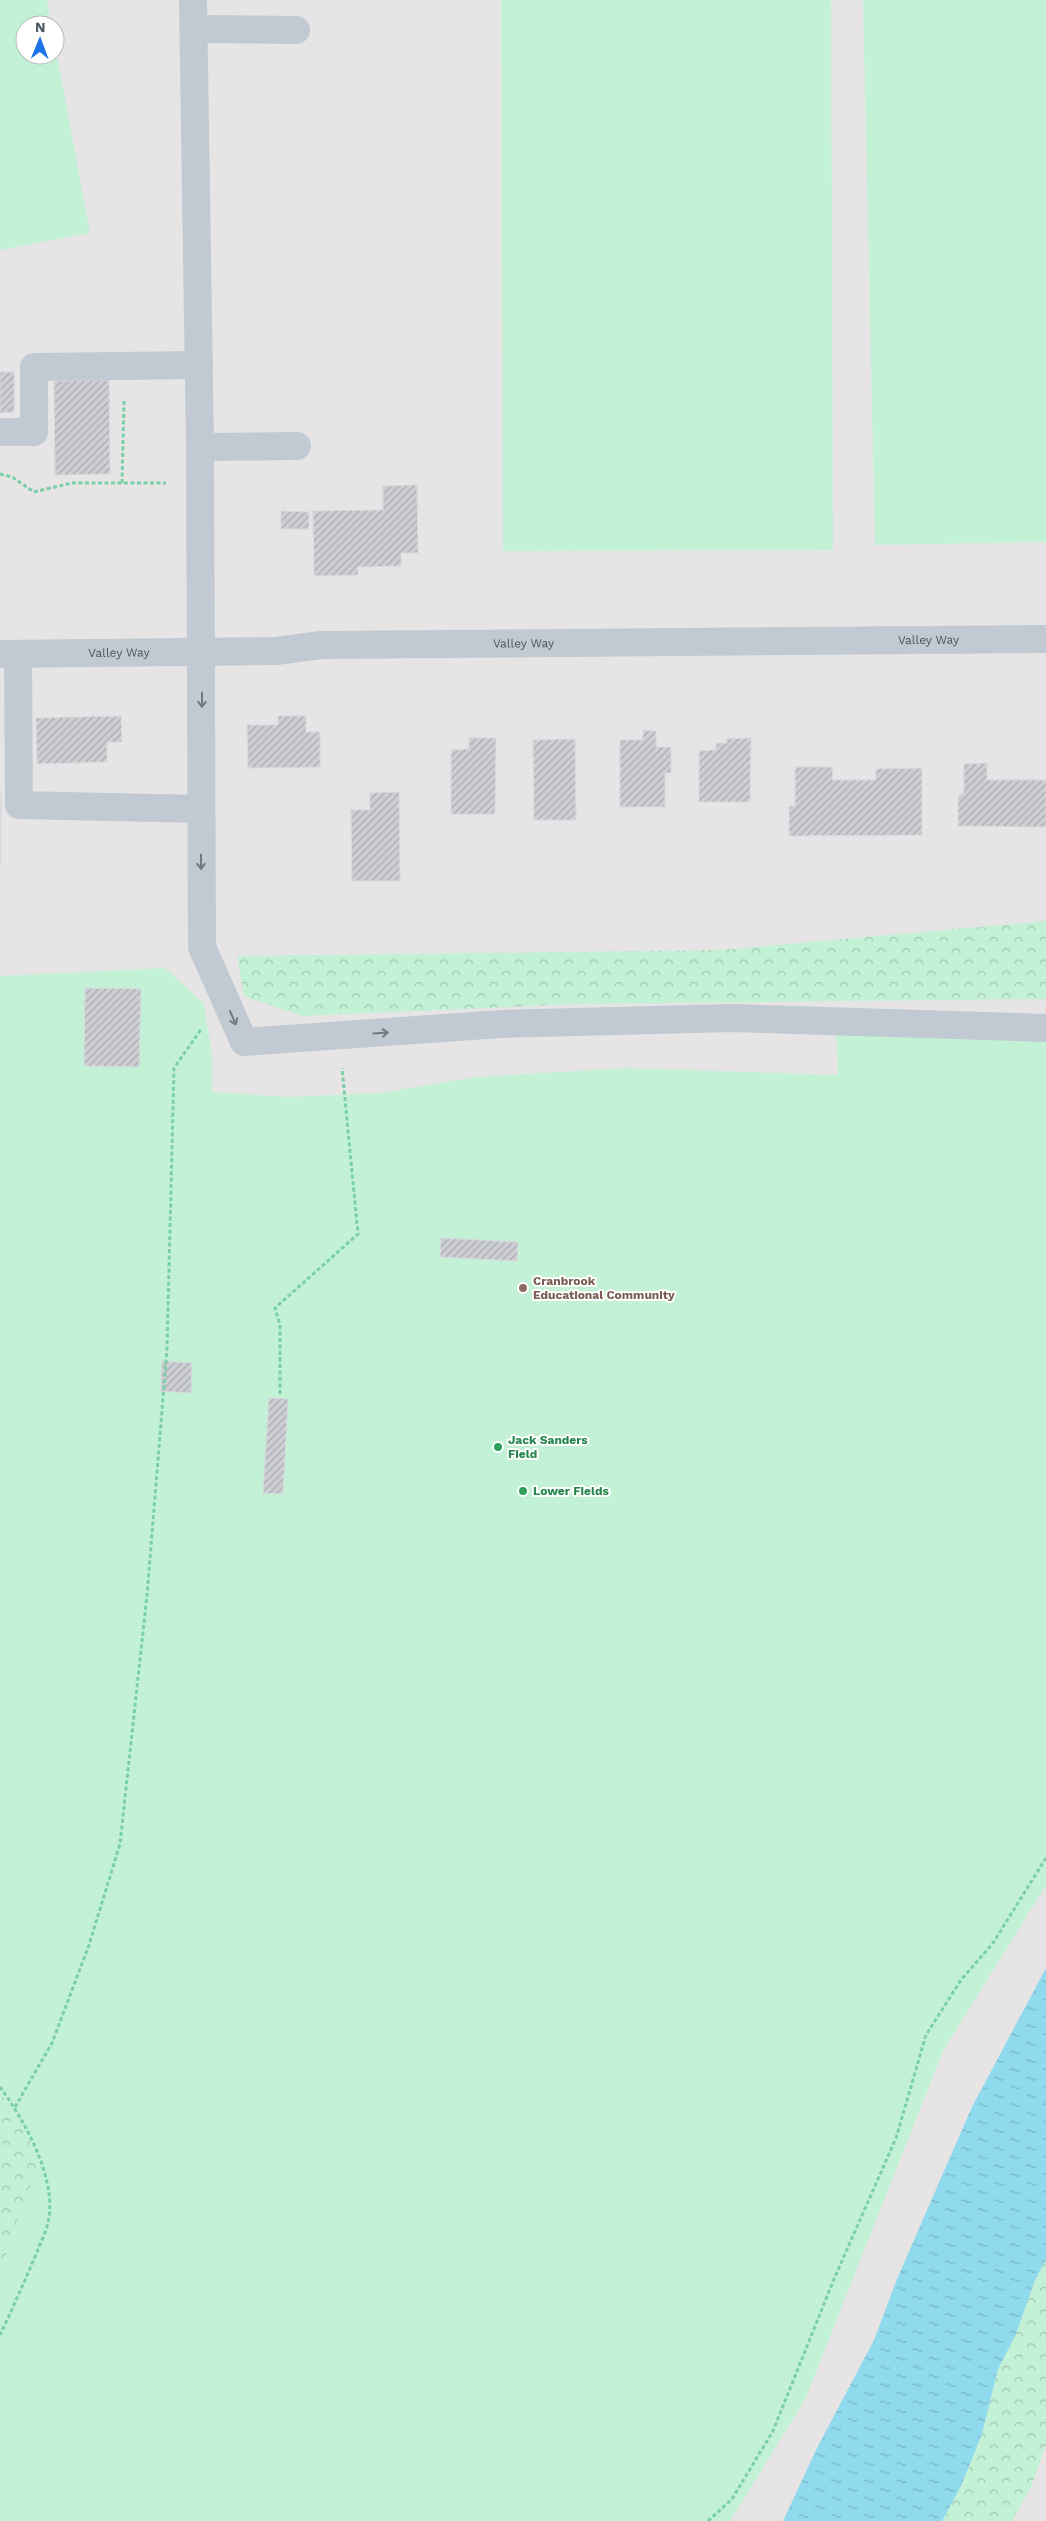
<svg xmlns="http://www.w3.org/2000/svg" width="1046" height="2521" viewBox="0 0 1046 2521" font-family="'Work Sans',sans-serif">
  <defs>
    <pattern id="forest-crowns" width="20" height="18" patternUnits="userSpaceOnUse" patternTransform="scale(1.25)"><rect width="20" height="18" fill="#c3f1d5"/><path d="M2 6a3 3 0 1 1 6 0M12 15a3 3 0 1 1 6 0" fill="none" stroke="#a0c6b0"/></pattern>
    <pattern id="water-ripples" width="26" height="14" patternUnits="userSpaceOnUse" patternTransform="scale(1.25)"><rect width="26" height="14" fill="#90daee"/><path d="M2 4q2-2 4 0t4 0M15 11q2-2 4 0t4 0" fill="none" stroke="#78b4c4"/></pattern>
    <pattern id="building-hatch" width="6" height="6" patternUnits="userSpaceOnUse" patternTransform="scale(1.25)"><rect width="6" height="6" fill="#cdcfd5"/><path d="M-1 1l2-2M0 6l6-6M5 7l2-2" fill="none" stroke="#a8abb0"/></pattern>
  </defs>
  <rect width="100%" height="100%" fill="#f5f3f3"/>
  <!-- education -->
  <path fill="#e6e4e5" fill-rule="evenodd" d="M0,0H1046V2521H0ZM25,25H55V55H25Z"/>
  <!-- forest -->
  <g fill="url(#forest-crowns)">
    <polygon points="1046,921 1046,999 577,1004 302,1016 244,996 237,956 721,950"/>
    <polygon points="0,2092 41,2158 0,2273"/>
    <polygon points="1046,2260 1046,2444 1031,2487 1012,2521 942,2521 961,2486 982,2434 998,2369 1016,2334 1035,2280"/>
  </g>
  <!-- garden -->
  <g fill="#c3f1d5">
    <polygon points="0,0 47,0 51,25 25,25 25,55 55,55 55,44 90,233 0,250"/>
    <polygon points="501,0 831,0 833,550 503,551"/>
    <polygon points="863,0 1046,0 1046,542 875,545"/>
    <polygon points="165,968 204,1004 212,1055 212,1092 289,1097 381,1093 476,1077 625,1068 838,1075 836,1030 1046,1041 1046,1885 943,2051 805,2400 730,2521 0,2521 0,2273 41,2158 0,2092 0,976"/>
  </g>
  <!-- water -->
  <polygon fill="url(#water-ripples)" points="1046,1968 1046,2260 1035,2280 1016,2334 998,2369 982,2434 961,2486 942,2521 783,2521 816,2450 874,2340 897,2279 972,2107"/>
  <!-- building -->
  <g fill="url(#building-hatch)" stroke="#d7d9de">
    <polygon points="0,372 14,372 14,412 0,413"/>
    <polygon points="109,380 110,474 55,475 54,381"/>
    <polygon points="417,485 418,553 401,553 401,566 358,567 358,575 314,576 313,511 383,510 383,486"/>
    <polygon points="281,511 309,512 309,529 281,529"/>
    <polygon points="121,716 122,742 107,742 107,762 37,764 36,718"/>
    <polygon points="278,716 306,716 306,732 320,732 320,767 248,768 247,725 278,725"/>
    <polygon points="643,730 656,731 656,747 671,747 671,773 665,773 665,807 620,807 620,740 643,740"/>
    <polygon points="469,738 496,738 495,814 451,814 451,750 469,749"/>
    <polygon points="751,738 750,802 699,802 699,751 716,750 716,743 727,743 726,739"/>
    <polygon points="575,739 576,820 534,820 533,740"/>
    <polygon points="987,763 987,780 1046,780 1046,827 958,826 958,797 964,792 964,764"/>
    <polygon points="795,767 833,767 832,780 876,780 876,769 922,768 922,835 789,836 789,806 795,806"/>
    <polygon points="399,792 400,881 352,881 351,810 370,810 370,793"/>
    <rect x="0" y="794" width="1" height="71"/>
    <polygon points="85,988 141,989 139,1067 84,1066"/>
    <polygon points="441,1238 518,1242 517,1261 440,1257"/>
    <polygon points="162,1361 192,1363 191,1393 161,1391"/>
    <polygon points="269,1398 288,1399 283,1494 263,1493"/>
  </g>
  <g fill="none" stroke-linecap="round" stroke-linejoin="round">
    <!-- path -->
    <g stroke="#7ad0a6" stroke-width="3" stroke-dasharray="4 2.5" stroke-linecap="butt">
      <polyline points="0,474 12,477 34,492 72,483 166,483"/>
      <polyline points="122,483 124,399"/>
      <polyline points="280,1394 280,1325 275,1308 358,1234 342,1068"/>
      <path d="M0,2087C25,2121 58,2180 48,2223C46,2233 40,2243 37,2252C25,2280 13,2308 0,2335"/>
      <polyline points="15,2107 52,2043 89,1945 120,1844 147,1595 167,1349 174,1068 202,1028"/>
      <polyline points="708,2521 732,2499 773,2431 834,2279 896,2138 926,2035 961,1980 993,1943 1046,1858"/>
    </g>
    <!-- minor -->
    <g stroke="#c1cad2" stroke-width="28">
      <polyline points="193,0 200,447 202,947 244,1042 501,1024 732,1018 1046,1028"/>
      <polyline points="194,29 296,30"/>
      <polyline points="3,432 34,432 34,367 199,365"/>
      <polyline points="200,447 297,446"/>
      <path id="s1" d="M0,654L276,651L321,645L1046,639"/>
      <polyline points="18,654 19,805 201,809"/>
    </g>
  </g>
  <!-- one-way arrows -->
  <defs><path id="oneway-shaft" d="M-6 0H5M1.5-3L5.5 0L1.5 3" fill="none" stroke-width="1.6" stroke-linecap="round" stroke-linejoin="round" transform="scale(1.25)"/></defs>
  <g stroke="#6e7983">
    <use href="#oneway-shaft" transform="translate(202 700) rotate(90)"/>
    <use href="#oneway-shaft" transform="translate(201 862) rotate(90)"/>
    <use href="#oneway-shaft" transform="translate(233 1018) rotate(66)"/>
    <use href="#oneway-shaft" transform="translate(381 1033) rotate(-4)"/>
  </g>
  <!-- markers -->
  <circle fill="#8d6e63" stroke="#fff" stroke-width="2" cx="523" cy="1288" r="5"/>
  <g fill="#2e9e5b" stroke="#fff" stroke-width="2">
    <circle cx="498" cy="1447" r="5"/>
    <circle cx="523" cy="1491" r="5"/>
  </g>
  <g text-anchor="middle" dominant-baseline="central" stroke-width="4" stroke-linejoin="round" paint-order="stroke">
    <!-- street labels -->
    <g font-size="12" fill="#4a5661" stroke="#fff">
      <text stroke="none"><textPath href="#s1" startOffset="929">Valley Way</textPath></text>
      <text stroke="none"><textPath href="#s1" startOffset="524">Valley Way</textPath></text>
      <text stroke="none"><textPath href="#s1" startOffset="119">Valley Way</textPath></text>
    </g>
    <!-- education labels -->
    <g font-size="12" font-weight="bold" fill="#785e54" stroke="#fff" text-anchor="start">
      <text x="533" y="1281">Cranbrook<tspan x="533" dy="14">Educational Community</tspan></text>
    </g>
    <!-- leisure labels -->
    <g font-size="12" font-weight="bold" fill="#27864d" stroke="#fff" text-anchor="start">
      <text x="508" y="1440">Jack Sanders<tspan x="508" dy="14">Field</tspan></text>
      <text x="533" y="1491">Lower Fields</text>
    </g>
  </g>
  <!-- north arrow -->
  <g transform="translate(40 40) rotate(1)"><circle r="24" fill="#ffffff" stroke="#b7bbc0"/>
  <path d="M0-4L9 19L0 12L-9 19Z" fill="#1a73e8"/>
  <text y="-8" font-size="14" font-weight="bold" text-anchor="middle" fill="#4a5661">N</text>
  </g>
</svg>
